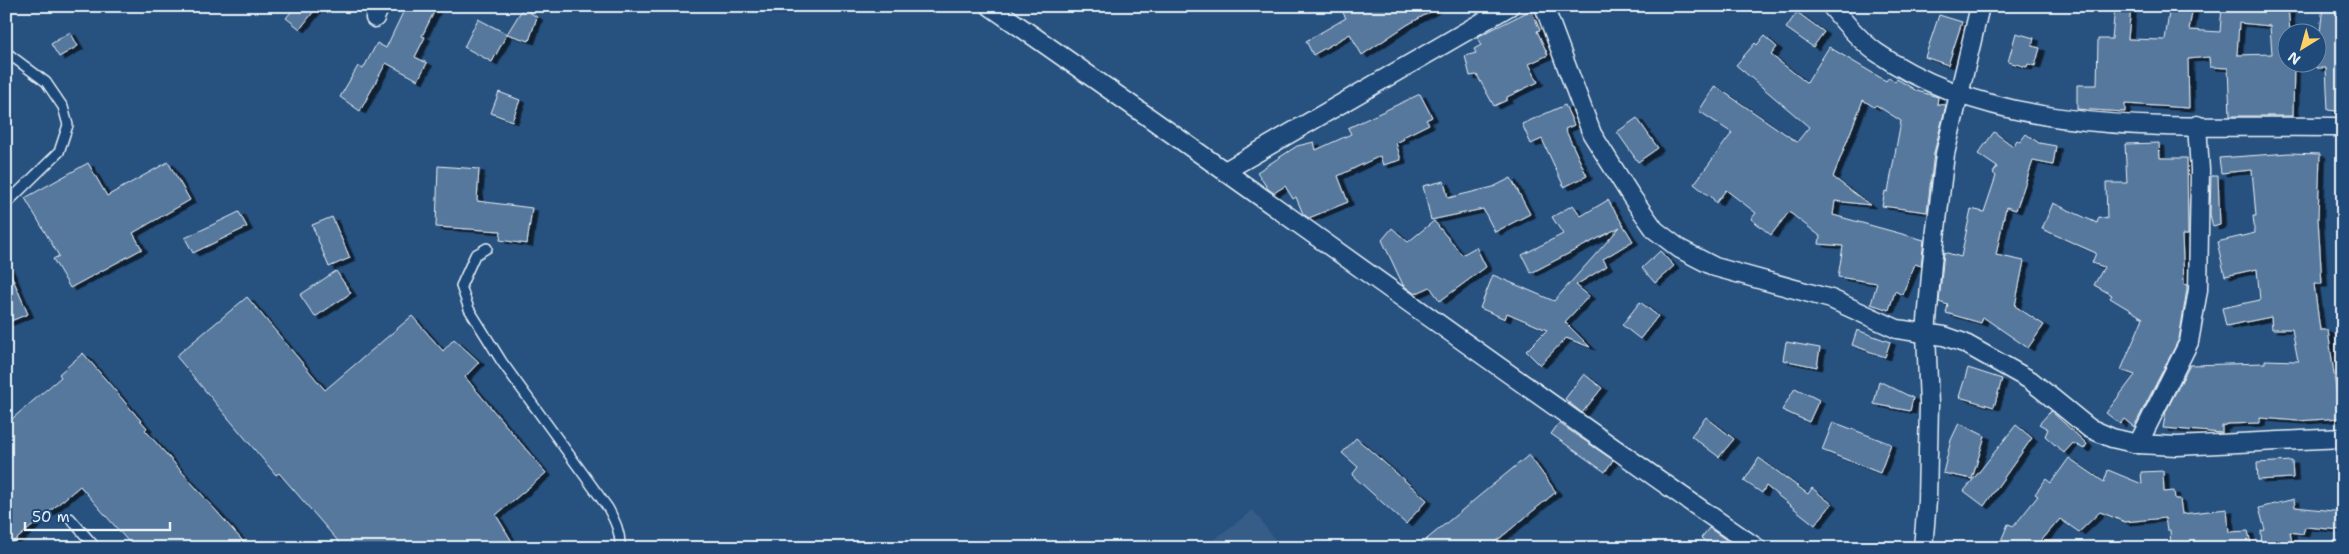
<svg xmlns="http://www.w3.org/2000/svg" width="2349" height="554" viewBox="0 0 2349 554" font-family="'Shantell Sans',sans-serif">
  <defs>
    <filter id="shadow"><feDropShadow dx="5.5" dy="3" stdDeviation="0" flood-color="#0009"/></filter>
  </defs>
  <rect width="100%" height="100%" fill="#27517f"/>
  <filter id="ink" filterUnits="userSpaceOnUse"><feTurbulence type="fractalNoise" baseFrequency=".02" numOctaves="2"/><feDisplacementMap in="SourceGraphic" scale="10" xChannelSelector="R" yChannelSelector="G"/><feConvolveMatrix kernelMatrix="1 2 1 2 8 2 1 2 1" color-interpolation-filters="sRGB"/></filter>
  <g filter="url(#ink)">
    <!-- built -->
    <polygon fill="#355d88" points="1253,510 1281,548 1202,548"/>
    <!-- building -->
    <g fill="#57789d" stroke="#e8f1f8" fill-rule="evenodd" filter="url(#shadow)">
      <polygon points="296,6 318,6 300,29 286,18"/>
      <polygon points="406,6 437,6 422,36 425,37 415,57 427,63 418,80 386,63 360,111 340,97 358,66 363,69 377,43 386,48"/>
      <polygon points="1339,6 1441,6 1407,25 1362,55 1350,34 1313,55 1306,41 1346,18"/>
      <path d="M2115,6H2131L2128,39L2165,40L2170,6H2193L2189,30L2220,32L2222,6H2288L2290,32H2286V62H2294L2293,116H2230L2228,68L2210,67L2209,57L2188,59L2189,108L2125,104V112L2077,109V85H2097L2098,39H2112ZM2239,23L2270,26L2272,54L2237,55Z"/>
      <polygon points="2323,6 2338,6 2337,16 2343,16 2343,112 2328,110 2326,68 2316,68"/>
      <polygon points="523,8 537,17 529,41 507,34"/>
      <polygon points="1531,10 1540,30 1537,31 1548,55 1529,64 1538,82 1507,97 1507,100 1494,106 1477,75 1470,76 1465,56 1476,53 1474,49 1481,45 1477,37"/>
      <polygon points="1797,12 1824,32 1813,47 1786,28"/>
      <polygon points="1939,15 1962,22 1948,65 1925,57"/>
      <polygon points="478,19 507,34 492,62 464,47"/>
      <polygon points="70,32 78,46 59,57 51,44"/>
      <polygon points="2016,33 2034,38 2032,46 2040,48 2035,66 2028,64 2027,67 2008,62"/>
      <polygon points="1764,36 1777,47 1771,55 1807,83 1829,47 1886,81 1889,77 1895,82 1897,79 1917,91 1938,97 1937,104 1946,105 1934,153 1927,212 1882,206 1885,191 1888,192 1901,121 1876,105 1874,107 1863,100 1833,177 1870,205 1835,201 1833,215 1924,240 1921,266 1915,264 1902,295 1895,291 1889,310 1871,304 1877,283 1838,277 1843,246 1819,244 1820,236 1789,212 1771,235 1751,219 1756,213 1726,190 1716,203 1710,195 1709,196 1694,184 1732,133 1699,111 1715,86 1797,142 1809,127 1736,65 1755,43 1757,45"/>
      <polygon points="499,92 520,100 512,121 491,113"/>
      <polygon points="1420,94 1432,117 1426,120 1429,124 1403,137 1404,139 1396,143 1401,160 1383,165 1380,156 1338,176 1348,202 1309,218 1303,214 1296,197 1293,199 1285,186 1274,193 1268,189 1257,172 1297,146 1314,142 1316,150 1351,134 1348,128"/>
      <polygon points="1565,105 1574,125 1565,129 1587,176 1564,187 1542,139 1531,144 1522,124"/>
      <polygon points="1637,118 1658,148 1638,162 1617,132"/>
      <polygon points="1994,132 2013,146 2017,140 2020,142 2026,134 2039,143 2056,146 2053,165 2033,161 2016,210 2006,207 1996,255 2024,261 2015,306 2044,325 2028,348 1983,317 1981,323 1946,313 1948,305 1939,302 1944,252 1961,257 1971,209 1984,212 1996,176 1993,173 1997,167 1978,154"/>
      <polygon points="2159,143 2160,158 2187,158 2188,235 2182,235 2184,284 2187,285 2187,289 2179,339 2134,427 2124,419 2120,424 2106,413 2135,375 2121,370 2143,318 2110,298 2112,295 2094,285 2104,267 2092,263 2096,253 2042,229 2053,203 2097,223 2099,217 2107,219 2106,183 2127,183 2125,144"/>
      <polygon points="2289,153 2320,154 2318,218 2322,284 2314,284 2320,330 2328,330 2340,418 2298,421 2260,418 2260,423 2228,424 2222,426 2222,433 2163,428 2166,411 2190,365 2265,363 2265,360 2298,361 2292,329 2272,329 2271,317 2226,326 2222,308 2260,300 2257,269 2225,276 2217,242 2255,233 2253,216 2256,216 2252,170 2221,173 2219,158"/>
      <polygon points="168,162 190,200 133,233 142,249 70,288 53,259 59,256 25,198 88,163 107,196"/>
      <polygon points="438,166 479,169 477,201 532,208 527,244 500,240 501,231 436,227"/>
      <polygon points="2211,176 2218,176 2220,225 2213,227 2210,214"/>
      <polygon points="1511,178 1530,214 1495,232 1483,209 1431,220 1423,186 1444,181 1448,198 1493,187"/>
      <polygon points="1608,200 1633,241 1603,259 1607,266 1576,285 1589,296 1565,322 1590,347 1566,338 1540,365 1526,351 1547,330 1507,313 1505,319 1480,308 1493,275 1554,301 1620,227 1531,273 1522,255 1563,234 1552,217 1573,205 1581,216"/>
      <polygon points="239,212 247,227 193,253 185,238"/>
      <polygon points="332,217 350,258 329,267 312,225"/>
      <polygon points="1434,221 1462,255 1476,247 1486,267 1440,301 1430,287 1415,294 1403,285 1382,240 1392,228 1408,242"/>
      <polygon points="1660,251 1674,266 1655,283 1642,268"/>
      <polygon points="6,263 28,314 6,323"/>
      <polygon points="336,271 351,293 315,317 300,295"/>
      <polygon points="247,297 325,390 412,316 443,351 454,339 479,362 465,377 546,473 496,515 516,548 344,548 279,473 276,475 176,356"/>
      <polygon points="1640,302 1658,316 1640,339 1622,325"/>
      <polygon points="1857,330 1890,342 1885,357 1852,345"/>
      <polygon points="1786,342 1820,348 1817,367 1783,360"/>
      <polygon points="83,353 147,428 145,430 249,548 134,548 80,486 6,548 6,424 61,377 59,374"/>
      <polygon points="1968,368 2002,379 1994,407 1959,397"/>
      <polygon points="1584,374 1602,388 1582,413 1565,399"/>
      <polygon points="1879,381 1913,398 1910,411 1874,404"/>
      <polygon points="1795,388 1819,400 1809,422 1782,410"/>
      <polygon points="2051,411 2087,444 2084,449 2073,443 2064,453 2045,436 2048,429 2039,424"/>
      <polygon points="1706,417 1734,439 1719,457 1691,436"/>
      <polygon points="1833,422 1891,444 1880,473 1822,450"/>
      <polygon points="1559,423 1613,460 1605,472 1551,434"/>
      <polygon points="1959,423 1985,436 1972,479 1943,473 1951,440"/>
      <polygon points="2016,425 2032,438 1984,506 1964,491"/>
      <polygon points="1356,438 1427,500 1406,524 1352,475 1358,467 1342,453"/>
      <polygon points="1529,455 1556,492 1488,548 1416,548"/>
      <polygon points="1759,458 1808,494 1812,488 1832,504 1815,525 1766,486 1762,493 1744,481"/>
      <polygon points="2069,458 2104,482 2108,470 2142,484 2141,472 2163,471 2164,492 2174,491 2175,499 2180,499 2182,514 2227,509 2229,532 2248,531 2252,548 2171,548 2170,530 2167,530 2165,518 2125,522 2100,512 2079,532 2060,519 2035,548 1998,548 2008,524 2014,526 2038,496 2035,494 2046,479 2051,483"/>
      <polygon points="2292,461 2293,478 2258,480 2257,463"/>
      <polygon points="2294,499 2295,507 2343,512 2341,530 2305,527 2303,534 2290,532 2293,548 2262,548 2261,531 2265,530 2259,508"/>
      <polygon points="1709,528 1738,548 1714,548 1701,538"/>
    </g>
    <g fill="none" stroke-linecap="round" stroke-linejoin="round">
      <!-- lane casing -->
      <g stroke="#e8f1f8" stroke-width="12">
        <g id="lane">
          <polyline points="6,52 46,82 63,107 68,125 59,152 6,204"/>
          <path d="M487,248L475,255L461,286L469,309L502,362L608,508C615,521 621,533 620,548"/>
          <polyline points="70,518 96,548"/>
        </g>
      </g>
      <!-- street casing -->
      <g stroke="#e8f1f8" stroke-width="21">
        <g id="street">
          <path d="M990,6C1247,184 1499,370 1757,548"/>
          <polyline points="1544,6 1592,134 1631,196 1655,230 1680,249 1715,267 1831,299 1897,329 1944,336 1964,343 2030,380 2089,428 2112,438 2138,444 2177,446 2343,438"/>
          <path d="M1831,6C1844,22 1859,40 1876,52C2006,143 2192,124 2343,127"/>
          <polyline points="375,18 380,6"/>
          <polyline points="1225,171 1510,6"/>
          <polyline points="2138,444 2189,342 2198,290 2200,170 2197,125"/>
          <polyline points="1923,548 1927,501 1929,404 1926,333 1932,263 1945,154 1980,6"/>
        </g>
      </g>
      <!-- lane -->
      <use href="#lane" stroke="#1f4a7a" stroke-width="9"/>
      <!-- street -->
      <use href="#street" stroke="#1f4a7a" stroke-width="18"/>
    </g>
  </g>
  <!-- margin -->
  <rect width="2349" height="554" fill="none" stroke="#1f4a7a" stroke-width="25"/>
  <rect x="12" y="12" width="2324" height="529" fill="none" stroke="#e8f1f8" stroke-width="2" filter="url(#ink)"/>
  <!-- north arrow -->
  <g transform="translate(2302 48) rotate(217)"><circle r="24" fill="#1f4a7a" stroke="#6f8dac"/>
  <path d="M0-4L9 19L0 12L-9 19Z" fill="#ffd166"/>
  <text y="-8" font-size="14" font-weight="bold" text-anchor="middle" fill="#e8f1f8">N</text>
  </g>
  <!-- scale -->
  <path d="M25 522v8h145v-8" fill="none" stroke="#e8f1f8" stroke-width="2.5"/>
  <text x="32" y="522" font-size="15" fill="#e8f1f8" stroke="#1f4a7a" stroke-width="4" paint-order="stroke">50 m</text>
</svg>
